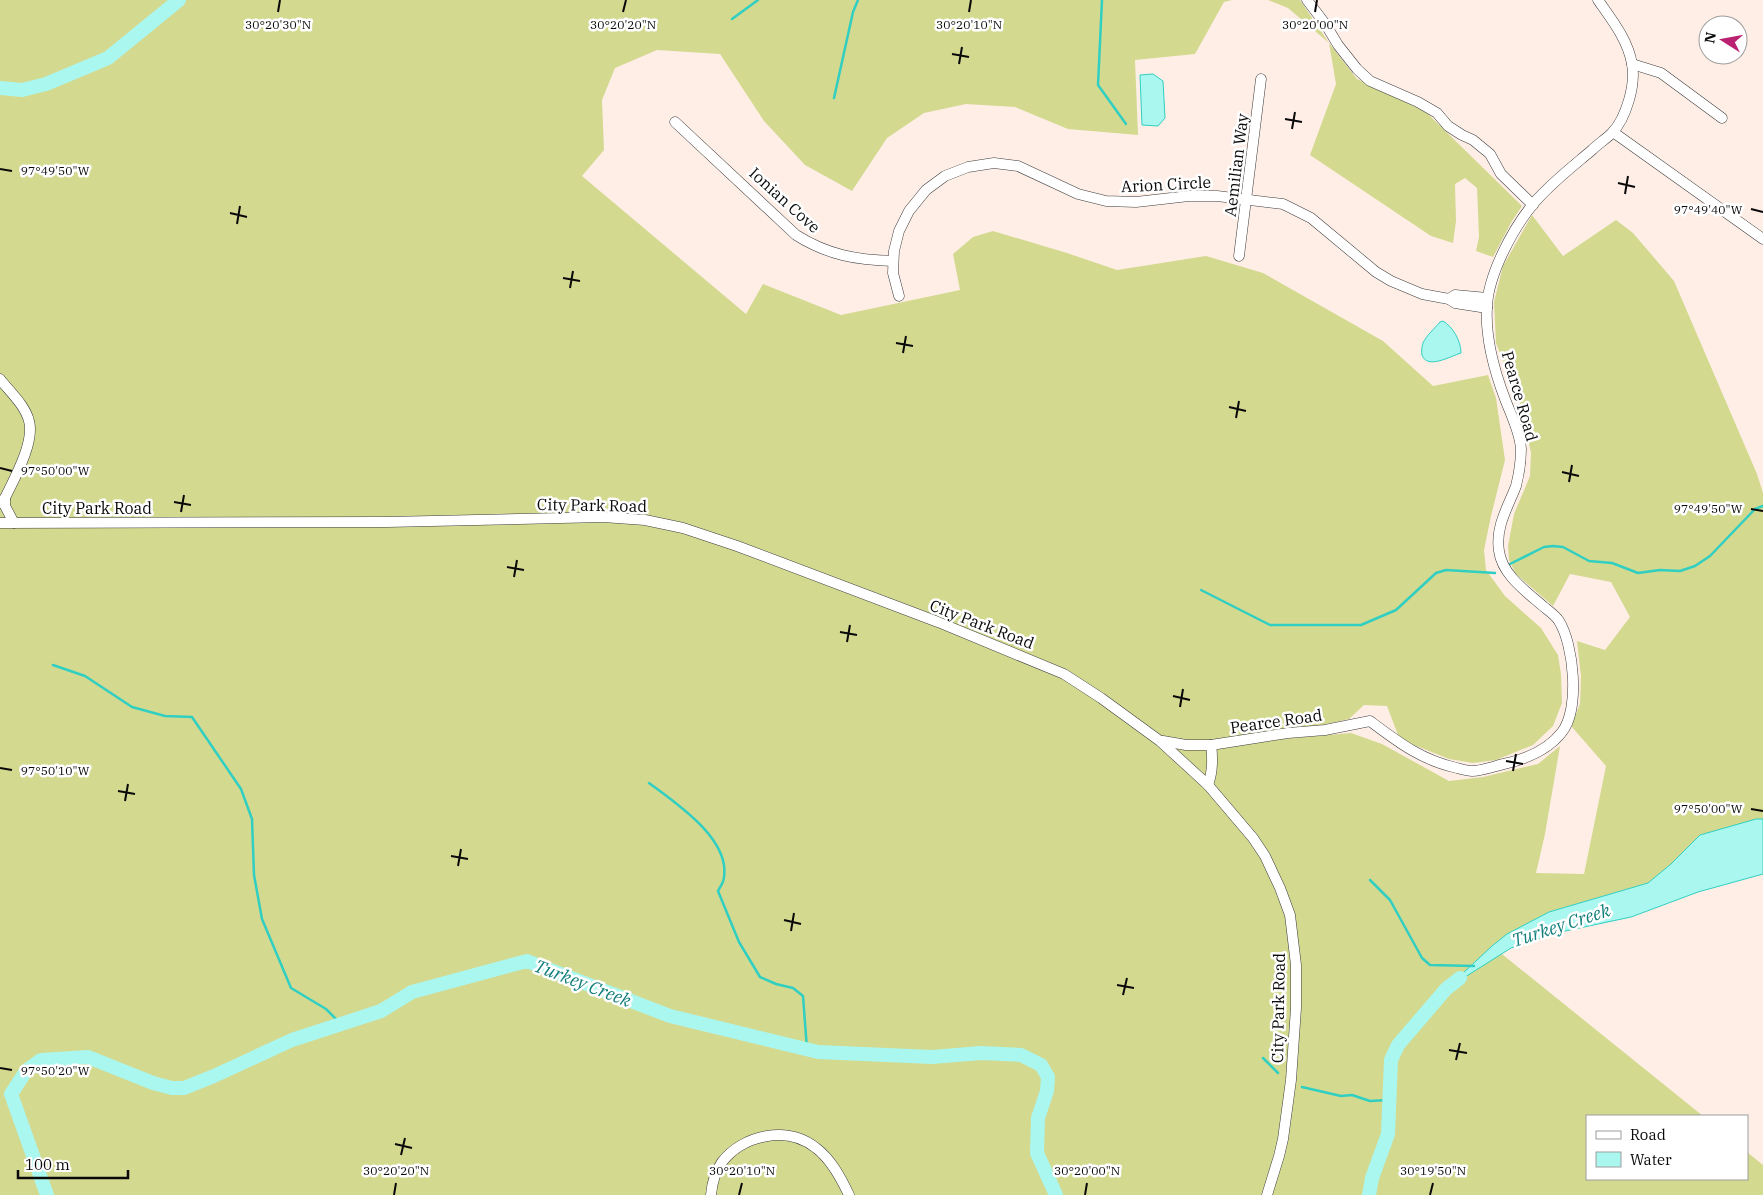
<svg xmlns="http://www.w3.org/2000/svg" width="1763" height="1195" viewBox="0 0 1763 1195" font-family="'IBM Plex Serif',serif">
  <rect width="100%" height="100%" fill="#ffeee6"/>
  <!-- forest -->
  <g fill="#d4d990">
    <polygon points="0,0 1232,0 1224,2 1195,54 1135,60 1138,135 1068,129 1015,107 966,104 924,113 887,138 852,191 805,165 764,121 720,54 657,50 615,68 602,100 604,150 582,176 746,314 763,284 841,315 960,290 953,254 973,237 993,231 1067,253 1117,270 1206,256 1263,273 1383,341 1433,386 1488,375 1496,398 1505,460 1491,516 1484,550 1486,570 1505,596 1541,628 1558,655 1561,674 1562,703 1553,726 1533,745 1496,760 1473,763 1449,759 1409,743 1398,735 1387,706 1364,705 1349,719 1317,726 1250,733 1259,741 1351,733 1382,744 1449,781 1483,777 1538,764 1560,746 1545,834 1536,873 1584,874 1606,766 1571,726 1580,704 1581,676 1577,641 1605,650 1630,617 1611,582 1570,574 1553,606 1516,574 1509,560 1508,546 1514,514 1530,476 1531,453 1521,406 1496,343 1494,302 1503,266 1532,215 1563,256 1616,220 1633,233 1674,281 1757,474 1763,493 1763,819 1756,819 1671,864 1648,883 1549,912 1492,946 1703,1116 1587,1116 1587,1179 1747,1179 1747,1152 1763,1165 1763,1195 0,1195"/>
    <polygon points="1268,0 1300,0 1329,43 1357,79 1426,112 1522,206 1512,221 1493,257 1476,251 1479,237 1477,188 1465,178 1455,184 1456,221 1453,243 1431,236 1310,155 1336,84 1329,43 1288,8"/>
  </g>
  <!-- water -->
  <g fill="#aaf7ef" stroke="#30cfc2">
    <polygon points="1153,74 1163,81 1165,118 1158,126 1142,125 1140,75"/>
    <path d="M1443,321C1453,327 1461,341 1461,353C1451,356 1427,370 1422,355C1421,352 1422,346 1423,343C1426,336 1435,328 1440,322Z"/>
    <polygon points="1756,819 1763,819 1763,874 1698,892 1631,917 1556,933 1511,948 1446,989 1492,946 1507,934 1549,912 1648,883 1671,864 1700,835"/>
  </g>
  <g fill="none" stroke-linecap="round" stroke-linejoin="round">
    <!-- stream -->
    <g stroke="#30cfc2" stroke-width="2.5">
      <polyline points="1102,0 1098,85 1126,124"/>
      <polyline points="732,19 758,0"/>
      <polyline points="834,98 853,12 858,0"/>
      <polyline points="1510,564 1544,547 1553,546 1563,547 1589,561 1612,563 1638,573 1660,570 1680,571 1695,566 1710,556 1755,509 1763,506"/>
      <polyline points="1201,590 1270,625 1361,625 1396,610 1436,573 1446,570 1495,573"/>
      <polyline points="53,665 85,676 132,707 165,716 192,717 241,789 252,819 254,875 262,919 291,988 326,1009 341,1024"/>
      <path d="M649,783C676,803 730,839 724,877C724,882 720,887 718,891L739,942L760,977L776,984L793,988L803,996L807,1049"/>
      <polyline points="1370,880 1390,900 1422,958 1430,965 1474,966"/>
      <polyline points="1263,1058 1278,1073"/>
      <polyline points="1302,1087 1341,1096 1352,1095 1370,1101 1389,1100"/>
    </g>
    <!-- river -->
    <g stroke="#aaf7ef" stroke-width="14">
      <polyline points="0,88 22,90 46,84 108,58 179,0"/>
      <polyline points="47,1195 11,1094 26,1071 41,1060 88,1057 153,1083 172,1088 184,1088 214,1076 292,1040 381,1011 412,992 527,961 670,1016 818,1052 932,1057 981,1053 1021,1055 1041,1065 1048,1077 1047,1091 1038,1118 1037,1153 1056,1195"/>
      <polyline points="1369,1195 1372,1178 1388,1134 1391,1060 1398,1045 1446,989 1460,978"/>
    </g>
    <!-- minor casing -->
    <g stroke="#3c3c3c" stroke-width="11">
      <g id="minor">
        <polyline points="1307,0 1326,25 1338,45 1357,69 1370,81 1418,102 1437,113 1448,126 1462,135 1473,140 1490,154 1501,174 1533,205"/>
        <polyline points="1632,64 1661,73 1722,118"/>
        <path d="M675,122L796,235C828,255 856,260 893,261"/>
        <polyline points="1613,132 1763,239"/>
        <polyline points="1239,256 1261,79"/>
        <polyline points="899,296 893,273 894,251 899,231 909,211 926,190 945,176 968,167 994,163 1018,166 1078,194 1106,201 1136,202 1189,196 1217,196 1283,204 1311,218 1376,272 1391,281 1422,294 1449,299 1455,303 1487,308"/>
        <polyline points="1449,299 1455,295 1487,298"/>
        <path d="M0,379C10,392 25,405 29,421C35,442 14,479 5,498L0,503"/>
        <polyline points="5,498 5,506 14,523"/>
        <polyline points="0,523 387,522 603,517 645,520 683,528 737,546 938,622 1064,674 1101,698 1160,741 1208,785 1253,838 1265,856 1280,888 1290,915 1296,965 1296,1008 1291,1080 1283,1139 1279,1156 1267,1195"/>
        <path d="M1163,741L1186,745H1211L1288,733L1325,730L1370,721C1398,742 1421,760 1457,768C1461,769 1467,771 1472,771C1483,771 1497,765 1508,763C1528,758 1549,749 1562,732C1580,709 1574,645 1559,621C1556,616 1549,611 1544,607C1527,592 1502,575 1499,551C1495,527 1508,507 1516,486C1519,474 1521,461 1521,449C1520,432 1511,415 1505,399C1494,370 1485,339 1487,307C1488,275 1513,228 1534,203C1551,183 1572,167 1592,150C1598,144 1606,139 1612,133C1626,118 1636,85 1632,64C1628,40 1612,20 1598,0"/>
        <path d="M1208,785C1213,771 1213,759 1211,745"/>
        <path d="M711,1195C712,1183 715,1172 722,1162C743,1135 787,1125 816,1148C831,1159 841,1178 849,1195"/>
      </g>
    </g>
    <!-- minor -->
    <use href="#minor" stroke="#fff" stroke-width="10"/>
  </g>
  <!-- ticks -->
  <path fill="none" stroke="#090909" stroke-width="2" d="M278,12L280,0M623,12L626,0M969,12L971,0M1315,12L1317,0M952,54L969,57M959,64L962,47M1285,119L1302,122M1292,129L1295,112M0,169L12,171M1618,183L1635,187M1625,194L1628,176M1751,209L1763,212M230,213L247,217M237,224L240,206M563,278L580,281M570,288L573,271M896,343L913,346M903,353L906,336M1229,407L1246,411M1236,418L1239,401M0,468L12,471M1562,472L1579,476M1569,482L1572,465M174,502L191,505M1751,509L1763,511M181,512L184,495M507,567L524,570M514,577L517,560M840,632L857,635M847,642L850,625M1173,696L1190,700M1180,707L1183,689M1506,761L1523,764M0,768L12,770M1513,771L1516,754M118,791L135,794M125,801L128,784M1751,809L1763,811M451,856L468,859M458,866L461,849M784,920L801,924M791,931L794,913M1117,985L1134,988M1123,995L1127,978M1449,1050L1467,1053M1456,1060L1460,1043M0,1068L12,1070M395,1144L412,1148M401,1155L405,1138M394,1195L396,1183M739,1195L742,1183M1085,1195L1087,1183M1430,1195L1433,1183"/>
  <g text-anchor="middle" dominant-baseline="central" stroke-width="5" stroke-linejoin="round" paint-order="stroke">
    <!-- street labels -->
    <g font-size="16" fill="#090909" stroke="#fff">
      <text transform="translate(1236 165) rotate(-83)">Aemilian Way</text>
      <text transform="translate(1166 184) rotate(-3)">Arion Circle</text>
      <text transform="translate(785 200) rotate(42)">Ionian Cove</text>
      <text transform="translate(1520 396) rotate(74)">Pearce Road</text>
      <text transform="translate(592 505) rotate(1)">City Park Road</text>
      <text x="97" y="508">City Park Road</text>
      <text transform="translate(982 624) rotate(21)">City Park Road</text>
      <text transform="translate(1276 721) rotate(-8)">Pearce Road</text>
      <text transform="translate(1278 1008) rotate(-89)">City Park Road</text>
    </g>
    <!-- water labels -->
    <g font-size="18" font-style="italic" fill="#137f7b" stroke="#fff">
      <text transform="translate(1561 925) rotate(-18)">Turkey Creek</text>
      <text transform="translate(583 983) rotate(21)">Turkey Creek</text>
    </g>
  </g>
  <g font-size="12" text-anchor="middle" fill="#090909" stroke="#fff" stroke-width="5" stroke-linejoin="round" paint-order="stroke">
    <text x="278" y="29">30°20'30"N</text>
    <text x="623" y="29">30°20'20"N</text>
    <text x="969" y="29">30°20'10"N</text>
    <text x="1315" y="29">30°20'00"N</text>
    <text x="55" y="175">97°49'50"W</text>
    <text x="1708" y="214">97°49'40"W</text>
    <text x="55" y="475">97°50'00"W</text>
    <text x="1708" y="513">97°49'50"W</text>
    <text x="55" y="775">97°50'10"W</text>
    <text x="1708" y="813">97°50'00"W</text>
    <text x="55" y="1075">97°50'20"W</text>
    <text x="396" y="1175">30°20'20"N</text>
    <text x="742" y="1175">30°20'10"N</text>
    <text x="1087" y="1175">30°20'00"N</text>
    <text x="1433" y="1175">30°19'50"N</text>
  </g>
  <!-- legend -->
  <rect x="1586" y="1115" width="162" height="65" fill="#ffffff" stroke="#9d9d9d"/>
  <rect x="1596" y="1131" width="25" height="8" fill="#ffffff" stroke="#9d9d9d"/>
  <text x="1630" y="1140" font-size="15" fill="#090909">Road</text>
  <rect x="1596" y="1152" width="25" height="15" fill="#aaf7ef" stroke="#9d9d9d"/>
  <text x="1630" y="1165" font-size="15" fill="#090909">Water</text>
  <!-- north arrow -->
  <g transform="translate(1723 40) rotate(281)"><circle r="24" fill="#ffffff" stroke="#9d9d9d"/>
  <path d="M0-4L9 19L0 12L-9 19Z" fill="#ba2171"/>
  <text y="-8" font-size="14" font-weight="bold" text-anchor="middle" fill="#090909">N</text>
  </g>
  <!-- scale -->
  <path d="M18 1170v8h110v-8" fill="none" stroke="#090909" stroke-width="2.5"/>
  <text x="25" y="1170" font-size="15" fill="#090909" stroke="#ffffff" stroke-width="4" paint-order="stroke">100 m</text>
</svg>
